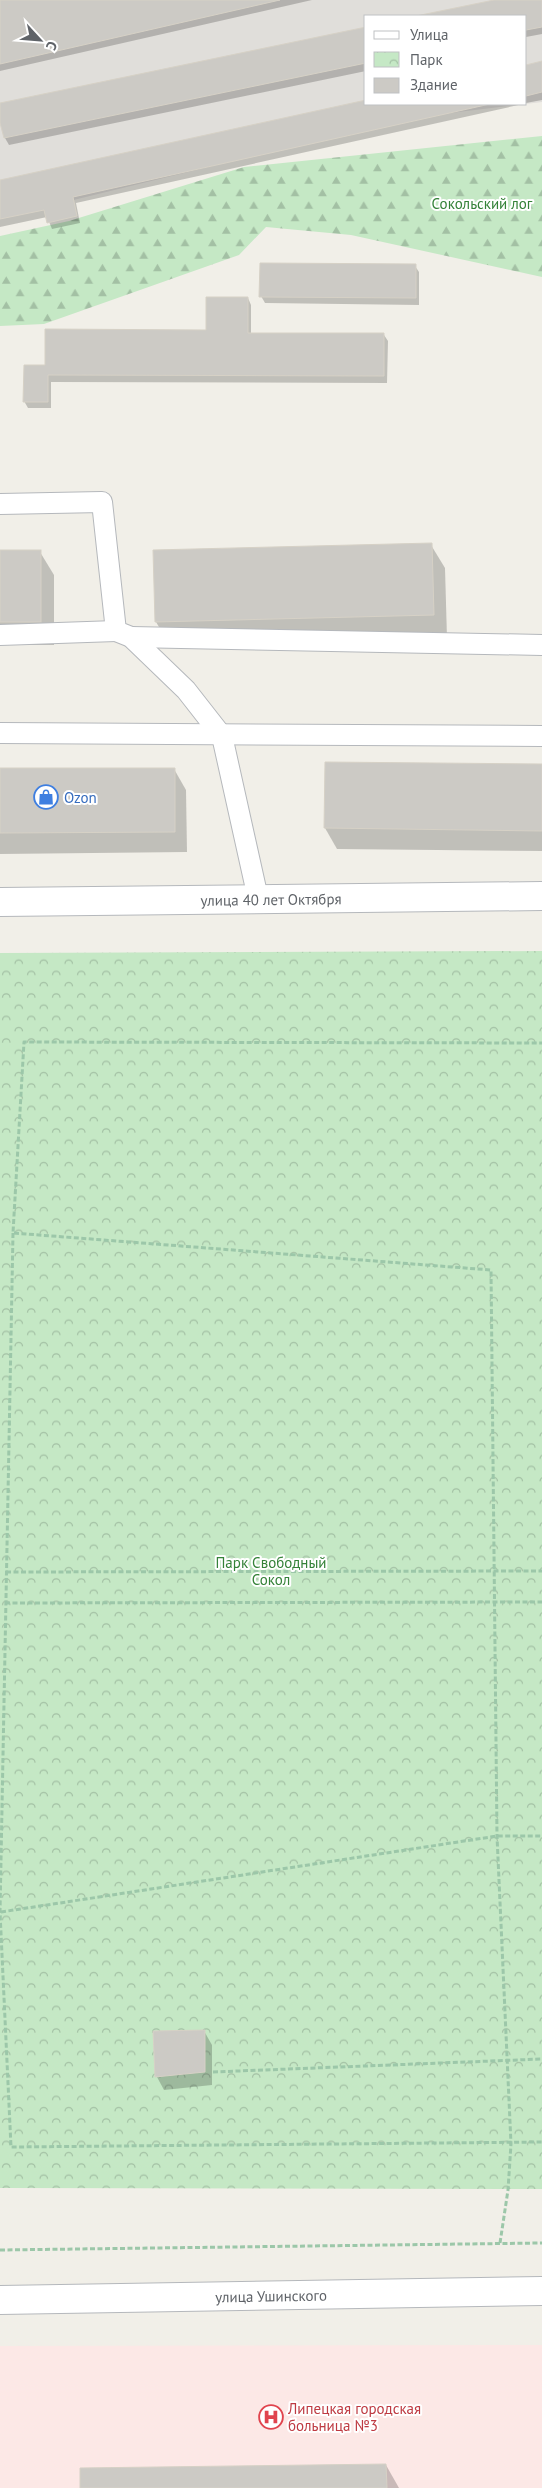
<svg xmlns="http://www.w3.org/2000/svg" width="542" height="2488" viewBox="0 0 542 2488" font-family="'PT Sans',sans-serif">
  <defs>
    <pattern id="forest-firs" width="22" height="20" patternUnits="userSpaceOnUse" patternTransform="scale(1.25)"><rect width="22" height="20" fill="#c5e8c5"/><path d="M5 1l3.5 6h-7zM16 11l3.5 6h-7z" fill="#a3c0a4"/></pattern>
    <pattern id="park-crowns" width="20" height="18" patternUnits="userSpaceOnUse" patternTransform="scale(1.25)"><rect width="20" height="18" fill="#c5e8c5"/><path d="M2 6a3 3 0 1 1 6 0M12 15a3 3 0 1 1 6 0" fill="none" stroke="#a3c0a4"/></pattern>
  </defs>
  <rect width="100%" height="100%" fill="#f1efe8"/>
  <!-- industrial -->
  <path fill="#e0deda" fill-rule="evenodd" d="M0,0H542V102L442,114L237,160L0,218ZM366,16H526V104H366Z"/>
  <!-- medical -->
  <polygon fill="#fce8e6" points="542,2345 542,2488 0,2488 0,2346"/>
  <!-- forest -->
  <polygon fill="url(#forest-firs)" points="542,136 542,277 351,235 266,227 239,255 44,324 0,326 0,236 69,221 244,167"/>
  <!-- park -->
  <polygon fill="url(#park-crowns)" points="542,951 542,2189 0,2188 0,953"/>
  <!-- shadow -->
  <g fill="#0003">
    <polygon points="0,0 312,0 0,71"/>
    <polygon points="501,0 542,0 542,34 526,37 526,16 423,16"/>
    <polygon points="366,28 366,71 9,145 5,138 0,118 0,104"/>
    <polygon points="542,62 542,100 526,103 526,66"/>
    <polygon points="366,104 523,104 76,203 80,223 52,229 47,217 0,227 0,181"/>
    <polygon points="415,266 419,272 419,305 265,303 261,296"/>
    <polygon points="248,298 251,305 251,334 384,335 388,341 387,383 51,382 51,408 28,408 24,401 46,366 207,331"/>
    <polygon points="431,545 445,568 447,638 170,645 156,622"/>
    <polygon points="0,552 40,552 54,575 54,645 0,645"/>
    <polygon points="542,765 542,851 337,849 325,828"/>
    <polygon points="174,769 186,790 187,852 0,854 0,770"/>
    <polygon points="204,2031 212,2045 212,2085 164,2090 157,2077"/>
    <polygon points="386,2465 399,2488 82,2488"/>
  </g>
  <!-- building -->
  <g fill="#cccac5" stroke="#d6d1c6">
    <polygon points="0,0 280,0 0,64"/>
    <polygon points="494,0 542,0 542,27 526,30 526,16 416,16"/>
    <polygon points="366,27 366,63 4,138 0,123 0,103"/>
    <polygon points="542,61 542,92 526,96 526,65"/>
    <polygon points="366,100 366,104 490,104 73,197 77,216 47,223 44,210 0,219 0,180"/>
    <polygon points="260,263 416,264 416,298 259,297"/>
    <polygon points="206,297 248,297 248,333 384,333 384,376 48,375 48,402 23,402 24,365 45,365 45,329 206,330"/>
    <polygon points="432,543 434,615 155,622 153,550"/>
    <rect x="0" y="550" width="41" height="72"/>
    <polygon points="325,762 542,764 542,831 324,828"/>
    <polygon points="0,768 175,768 175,832 0,833"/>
    <polygon points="205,2030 205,2072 155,2077 153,2031"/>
    <polygon points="386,2464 387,2488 80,2488 80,2468"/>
  </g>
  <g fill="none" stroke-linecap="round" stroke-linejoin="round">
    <!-- service casing -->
    <g stroke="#b5b8bc" stroke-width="22">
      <g id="service">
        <polyline points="0,504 102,502 116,631 131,637 186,690 222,736 258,898"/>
        <polyline points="0,635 116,631"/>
        <polyline points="131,637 542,645"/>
        <polyline points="0,733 542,736"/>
      </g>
    </g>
    <!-- tertiary casing -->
    <g stroke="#b5b8bc" stroke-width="30">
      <g id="tertiary">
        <path id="s1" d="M0,902L542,896"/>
        <path id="s2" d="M0,2300L542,2291"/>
      </g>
    </g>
    <!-- path -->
    <g stroke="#9cc7a9" stroke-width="3" stroke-dasharray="5 2.5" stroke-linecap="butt">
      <polyline points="13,1233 0,1912 11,2147 542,2142"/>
      <polyline points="6,1572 542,1571"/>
      <polyline points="5,1603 542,1602"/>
      <polyline points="1,1912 497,1836 542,1836"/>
      <polyline points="213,2072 542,2059"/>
      <polyline points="500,2243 508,2190 511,2144 497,1836 491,1270 13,1233 24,1042 542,1043"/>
      <polyline points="0,2250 542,2243"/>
    </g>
    <!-- service -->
    <use href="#service" stroke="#fff" stroke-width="20"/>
    <!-- tertiary -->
    <use href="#tertiary" stroke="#fff" stroke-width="28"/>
  </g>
  <!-- icons -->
  <defs>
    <g id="shop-ring" transform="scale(1.25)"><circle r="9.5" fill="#fff" stroke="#3f7fe0" stroke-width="1.5"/><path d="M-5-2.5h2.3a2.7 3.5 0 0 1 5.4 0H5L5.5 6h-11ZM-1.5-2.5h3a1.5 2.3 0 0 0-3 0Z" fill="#3f7fe0"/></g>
    <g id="hospital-ring" transform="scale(1.25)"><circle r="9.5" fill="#fff" stroke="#e0444e" stroke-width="1.5"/><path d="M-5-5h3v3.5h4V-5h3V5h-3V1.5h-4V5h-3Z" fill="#e0444e"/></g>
  </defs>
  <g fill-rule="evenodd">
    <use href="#shop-ring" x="46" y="797"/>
    <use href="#hospital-ring" x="271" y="2417"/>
  </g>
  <g text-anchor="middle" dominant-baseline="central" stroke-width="4" stroke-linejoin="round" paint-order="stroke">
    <!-- park labels -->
    <g font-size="15" fill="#348238" stroke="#fff">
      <text x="482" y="203">Сокольский лог</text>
      <text x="271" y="1562">Парк Свободный<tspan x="271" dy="17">Сокол</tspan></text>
    </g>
    <!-- shop labels -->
    <g font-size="15" fill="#366cbe" stroke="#fff" text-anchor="start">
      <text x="64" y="797">Ozon</text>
    </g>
    <!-- street labels -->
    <g font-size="15" fill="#5f6368" stroke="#fff">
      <text stroke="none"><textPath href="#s1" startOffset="271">улица 40 лет Октября</textPath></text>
      <text stroke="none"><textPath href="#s2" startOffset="271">улица Ушинского</textPath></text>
    </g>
    <!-- health labels -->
    <g font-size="15" fill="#be3a42" stroke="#fff" text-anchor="start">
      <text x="288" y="2408">Липецкая городская<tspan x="288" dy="17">больница №3</tspan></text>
    </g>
  </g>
  <!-- legend -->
  <rect x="364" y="15" width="162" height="90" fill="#ffffff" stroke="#bfc1c3"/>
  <rect x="374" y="31" width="25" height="8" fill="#ffffff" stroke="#bfc1c3"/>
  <text x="410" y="40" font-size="15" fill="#5f6368">Улица</text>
  <rect x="374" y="52" width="25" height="15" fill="url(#park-crowns)" stroke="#bfc1c3"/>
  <text x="410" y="65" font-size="15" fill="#5f6368">Парк</text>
  <rect x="374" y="78" width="25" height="15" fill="#cccac5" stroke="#bfc1c3"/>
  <text x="410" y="90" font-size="15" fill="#5f6368">Здание</text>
  <!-- north arrow -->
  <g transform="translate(40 40) rotate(116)" stroke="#ffffff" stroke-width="4" paint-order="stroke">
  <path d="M0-4L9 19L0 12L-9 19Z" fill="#5f6368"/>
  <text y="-8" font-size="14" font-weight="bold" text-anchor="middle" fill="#5f6368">С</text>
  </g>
</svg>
